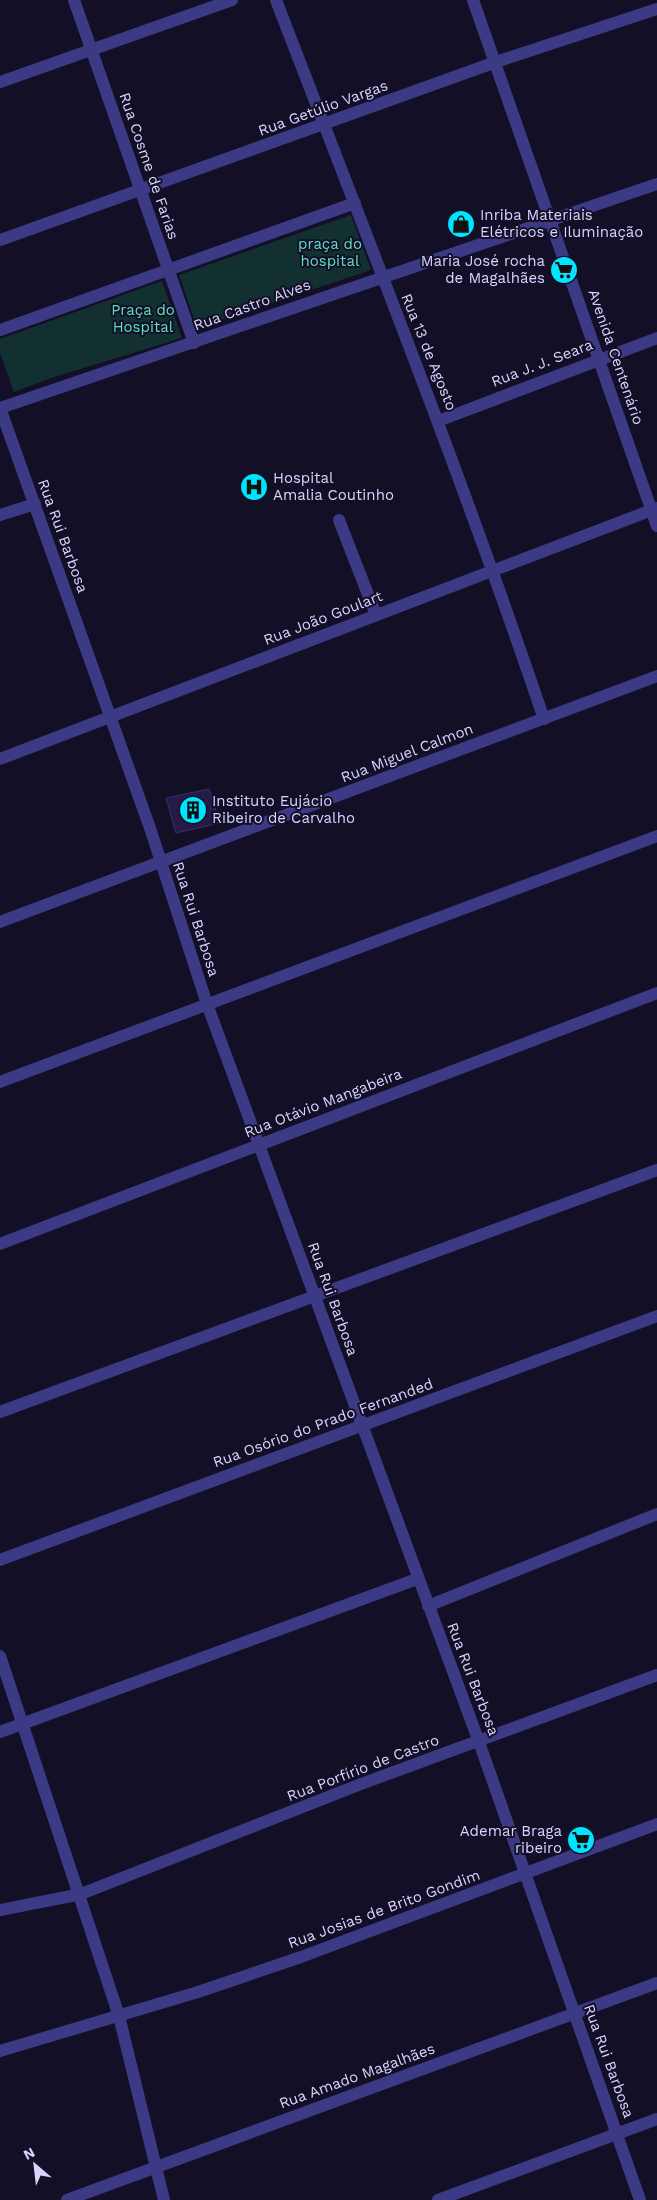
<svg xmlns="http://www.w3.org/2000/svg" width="657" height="2200" viewBox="0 0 657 2200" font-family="'Work Sans',sans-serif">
  <rect width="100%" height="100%" fill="#130f26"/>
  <!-- green -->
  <g fill="#12302f">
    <polygon points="351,215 371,270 197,328 179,275"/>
    <polygon points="162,281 182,338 51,378 14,392 0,353 0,339"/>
  </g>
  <!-- building -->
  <polygon fill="#241b47" stroke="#3b2d73" points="209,789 220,823 176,833 166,798"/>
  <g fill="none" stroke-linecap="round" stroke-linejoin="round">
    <!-- minor -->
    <g stroke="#3d3a85" stroke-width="12">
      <polyline points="74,0 194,343"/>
      <path d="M276,0C368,239 462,477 544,719"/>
      <polyline points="473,0 657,526"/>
      <polyline points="0,82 232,0"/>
      <polyline points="0,240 496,62 657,9"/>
      <polyline points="0,330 355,203"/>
      <polyline points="438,421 657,338"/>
      <polyline points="0,515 35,504"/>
      <polyline points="339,520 376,615"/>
      <polyline points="0,759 657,508"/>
      <polyline points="0,922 657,676"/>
      <polyline points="0,1082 657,836"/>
      <polyline points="0,1244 657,993"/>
      <polyline points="0,1412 657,1170"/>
      <polyline points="0,1560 657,1316"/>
      <polyline points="428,1606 657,1514"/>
      <polyline points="0,1656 119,2016 164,2200"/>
      <polyline points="0,1732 417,1579"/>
      <polyline points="0,1910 81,1894 361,1784 657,1675"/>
      <polyline points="0,2051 198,1992 301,1957 657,1824"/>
      <polyline points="67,2200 657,1983"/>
      <polyline points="438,2200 657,2119"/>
      <polyline points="640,2200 479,1742 207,1004 150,828 0,408 657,184"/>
    </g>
  </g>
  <!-- icons -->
  <defs>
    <g id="shop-disc" transform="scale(1.4375)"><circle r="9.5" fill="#00e5ff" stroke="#130f26"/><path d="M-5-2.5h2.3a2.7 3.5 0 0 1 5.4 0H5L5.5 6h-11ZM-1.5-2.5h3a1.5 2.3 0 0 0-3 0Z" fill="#111"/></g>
    <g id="supermarket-disc" transform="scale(1.4375)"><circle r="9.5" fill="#00e5ff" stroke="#130f26"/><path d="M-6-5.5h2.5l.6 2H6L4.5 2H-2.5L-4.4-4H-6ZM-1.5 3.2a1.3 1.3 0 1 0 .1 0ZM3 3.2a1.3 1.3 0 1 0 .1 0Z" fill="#111"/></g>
    <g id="hospital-disc" transform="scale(1.4375)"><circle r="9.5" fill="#00e5ff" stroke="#130f26"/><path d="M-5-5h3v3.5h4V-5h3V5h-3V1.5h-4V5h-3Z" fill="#111"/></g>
    <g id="building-disc" transform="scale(1.4375)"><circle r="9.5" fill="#00e5ff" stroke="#130f26"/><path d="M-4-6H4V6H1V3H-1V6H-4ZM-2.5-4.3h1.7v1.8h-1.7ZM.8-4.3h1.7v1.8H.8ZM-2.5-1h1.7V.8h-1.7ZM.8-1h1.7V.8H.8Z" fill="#111"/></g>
  </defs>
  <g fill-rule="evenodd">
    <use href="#shop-disc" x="461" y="224"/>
    <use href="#supermarket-disc" x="564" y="270"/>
    <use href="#hospital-disc" x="254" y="487"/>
    <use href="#building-disc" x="193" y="810"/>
    <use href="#supermarket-disc" x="581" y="1840"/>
  </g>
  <g text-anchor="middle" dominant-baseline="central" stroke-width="4" stroke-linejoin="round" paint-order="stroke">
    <!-- street labels -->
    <g font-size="15" fill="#d9d4ff" stroke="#130f26">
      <text transform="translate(323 108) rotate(-20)">Rua Getúlio Vargas</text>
      <text transform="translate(149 166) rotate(71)">Rua Cosme de Farias</text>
      <text transform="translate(252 305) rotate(-20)">Rua Castro Alves</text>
      <text transform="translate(429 352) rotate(68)">Rua 13 de Agosto</text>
      <text transform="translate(616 357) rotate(71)">Avenida Centenário</text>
      <text transform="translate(542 363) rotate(-21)">Rua J. J. Seara</text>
      <text transform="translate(63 536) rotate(70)">Rua Rui Barbosa</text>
      <text transform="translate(323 618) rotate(-21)">Rua João Goulart</text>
      <text transform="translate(407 753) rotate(-21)">Rua Miguel Calmon</text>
      <text transform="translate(196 919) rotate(72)">Rua Rui Barbosa</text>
      <text transform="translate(323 1103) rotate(-21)">Rua Otávio Mangabeira</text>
      <text transform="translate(333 1299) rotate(70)">Rua Rui Barbosa</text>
      <text transform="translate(323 1423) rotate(-20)">Rua Osório do Prado Fernanded</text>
      <text transform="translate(473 1679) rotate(69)">Rua Rui Barbosa</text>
      <text transform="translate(363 1768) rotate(-21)">Rua Porfírio de Castro</text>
      <text transform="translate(384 1909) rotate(-20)">Rua Josias de Brito Gondim</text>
      <text transform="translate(609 2061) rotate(70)">Rua Rui Barbosa</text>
      <text transform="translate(357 2076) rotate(-20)">Rua Amado Magalhães</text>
    </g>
    <!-- poi labels -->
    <g font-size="15" fill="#d9d4ff" stroke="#130f26" text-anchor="start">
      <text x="480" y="215">Inriba Materiais<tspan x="480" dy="17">Elétricos e Iluminação</tspan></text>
      <text x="545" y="261" text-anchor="end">Maria José rocha<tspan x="545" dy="17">de Magalhães</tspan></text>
      <text x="273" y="478">Hospital<tspan x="273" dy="17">Amalia Coutinho</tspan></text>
      <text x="212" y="801">Instituto Eujácio<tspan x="212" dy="17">Ribeiro de Carvalho</tspan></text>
      <text x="562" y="1831" text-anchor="end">Ademar Braga<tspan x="562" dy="17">ribeiro</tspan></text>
    </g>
    <!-- park labels -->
    <g font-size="15" fill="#5fe0c0" stroke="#130f26">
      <text x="330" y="244">praça do<tspan x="330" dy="17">hospital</tspan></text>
      <text x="143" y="310">Praça do<tspan x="143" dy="17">Hospital</tspan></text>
    </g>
  </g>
  <!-- north arrow -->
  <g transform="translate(35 2165) rotate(332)" stroke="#130f26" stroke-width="4" paint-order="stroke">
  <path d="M0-4L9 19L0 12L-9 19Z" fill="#d9d4ff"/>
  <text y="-8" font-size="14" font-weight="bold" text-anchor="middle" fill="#d9d4ff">N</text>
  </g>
</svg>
